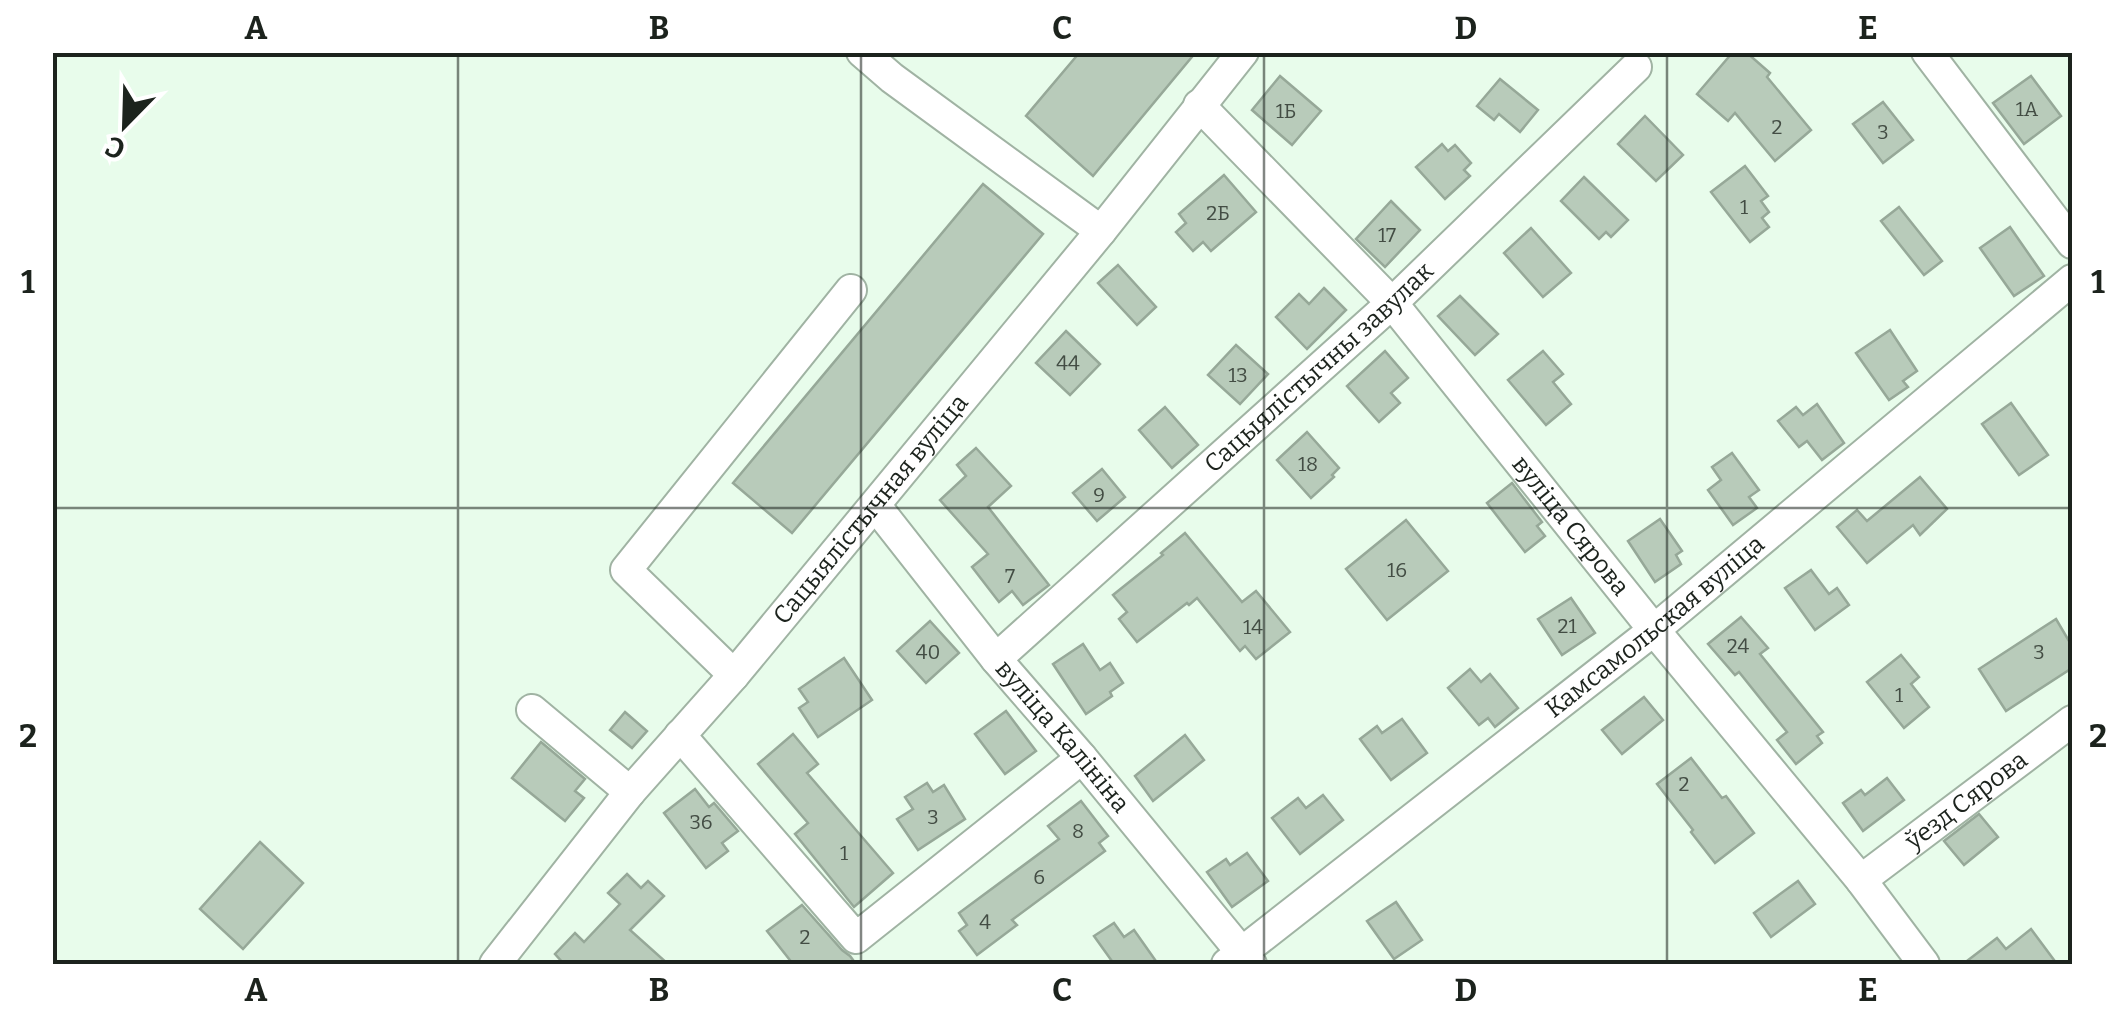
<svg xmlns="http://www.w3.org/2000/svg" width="2125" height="1017" viewBox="0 0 2125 1017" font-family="Bitter,serif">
  <rect width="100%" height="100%" fill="#e8fceb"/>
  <!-- building -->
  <g fill="#b8cbba" stroke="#96a898" stroke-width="2.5">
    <polygon points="1080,52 1196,52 1093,176 1026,116"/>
    <polygon points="1733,52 1746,52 1770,73 1767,77 1811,130 1775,161 1735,113 1728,121 1697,94"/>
    <polygon points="1280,76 1321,111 1292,145 1252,110"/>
    <polygon points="2031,76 2061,116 2024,144 1993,103"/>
    <polygon points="1500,79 1538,110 1520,132 1499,114 1494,120 1477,106"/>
    <polygon points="1883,102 1913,140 1883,163 1853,124"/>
    <polygon points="1645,116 1683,155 1656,181 1618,144"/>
    <polygon points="1442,144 1448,151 1455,145 1471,163 1464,170 1470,176 1445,199 1416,167"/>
    <polygon points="1745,166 1768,196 1761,201 1769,212 1762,218 1769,227 1750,242 1711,192"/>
    <polygon points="1224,175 1256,212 1211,251 1203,242 1193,251 1176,232 1186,223 1179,214"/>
    <polygon points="1584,177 1628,220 1611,237 1606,232 1599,239 1561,201"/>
    <polygon points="983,184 1043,234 792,533 733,483"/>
    <polygon points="1391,201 1420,230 1385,267 1356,239"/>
    <polygon points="1899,207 1942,261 1924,275 1881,221"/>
    <polygon points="2010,227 2044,276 2014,296 1980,248"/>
    <polygon points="1531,228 1571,273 1543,297 1504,253"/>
    <polygon points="1118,265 1156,307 1137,325 1098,283"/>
    <polygon points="1324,288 1346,310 1307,349 1276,317 1299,294 1309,304"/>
    <polygon points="1460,296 1498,334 1475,355 1438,316"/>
    <polygon points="1890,330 1917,371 1903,381 1908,387 1889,400 1856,353"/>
    <polygon points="1066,331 1100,364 1070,395 1036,363"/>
    <polygon points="1236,345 1268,374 1240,404 1208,375"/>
    <polygon points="1385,351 1408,378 1391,393 1400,403 1379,422 1347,386"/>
    <polygon points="1543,351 1563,374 1553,382 1571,404 1546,425 1508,380"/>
    <polygon points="2011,403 2048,455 2019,475 1982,424"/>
    <polygon points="1817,404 1844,443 1822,460 1807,441 1799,447 1778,421 1796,407 1803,415"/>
    <polygon points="1165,407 1198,445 1172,468 1139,430"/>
    <polygon points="1307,432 1339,468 1332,475 1334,477 1311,498 1277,460"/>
    <polygon points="976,448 1011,486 988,507 1049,585 1023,605 1012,591 999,602 972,567 988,554 940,500 966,476 957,465"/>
    <polygon points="1732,453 1759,490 1749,497 1757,508 1733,525 1708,490 1721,480 1712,467"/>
    <polygon points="1102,469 1125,497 1097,521 1073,493"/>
    <polygon points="1920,477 1947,509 1920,535 1913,525 1867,563 1837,527 1857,510 1867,521"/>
    <polygon points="1512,483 1542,522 1537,526 1545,536 1525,552 1487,503"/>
    <polygon points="1660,519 1682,551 1676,555 1681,564 1655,582 1628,541"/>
    <polygon points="1406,520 1448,571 1387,620 1346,569"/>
    <polygon points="1185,533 1242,602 1256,591 1290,632 1256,659 1245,646 1240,651 1197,598 1189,605 1187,603 1137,642 1119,619 1127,612 1113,595 1163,555 1161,553"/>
    <polygon points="1811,570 1829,594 1837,588 1849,605 1815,630 1785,588"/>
    <polygon points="1571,598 1595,633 1562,655 1538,619"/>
    <polygon points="1741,617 1768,648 1760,654 1823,732 1817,736 1822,743 1796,764 1777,740 1787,732 1739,672 1735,675 1708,644"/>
    <polygon points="2056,619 2072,646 2072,668 2006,711 1979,669"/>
    <polygon points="930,621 959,653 926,683 897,651"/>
    <polygon points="1083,644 1100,670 1110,663 1123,683 1110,692 1112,696 1086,714 1053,664"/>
    <polygon points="1901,655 1919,677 1911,684 1929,707 1904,728 1867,682"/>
    <polygon points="844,658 872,700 818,737 799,708 808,702 799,689"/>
    <polygon points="1470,669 1481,682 1490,674 1518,708 1495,727 1488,718 1479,725 1448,688"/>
    <polygon points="1644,697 1663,720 1622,754 1602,730"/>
    <polygon points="1006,711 1036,751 1005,774 975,734"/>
    <polygon points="625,712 647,731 632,748 610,730"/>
    <polygon points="1402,719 1427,753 1391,780 1360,739 1377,726 1382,733"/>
    <polygon points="793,734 818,764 807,773 893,873 854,907 795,834 808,823 758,764"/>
    <polygon points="1185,735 1204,760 1153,801 1135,776"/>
    <polygon points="541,742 585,779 575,791 584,798 565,821 512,778"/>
    <polygon points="1691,758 1722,798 1726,796 1754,833 1715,863 1691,832 1693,830 1657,784"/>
    <polygon points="1887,778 1904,800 1863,831 1843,803 1861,790 1865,795"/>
    <polygon points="927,783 933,792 944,785 965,819 918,850 897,819 913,809 905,797"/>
    <polygon points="695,789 709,807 714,803 738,831 722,843 728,851 706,868 664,813"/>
    <polygon points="1323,795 1343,820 1300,854 1272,818 1298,798 1306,808"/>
    <polygon points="1081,801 1108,836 1099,843 1105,851 1012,920 1017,925 977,955 959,931 967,925 959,913 1059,839 1048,826"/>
    <polygon points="1979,814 1998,837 1964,865 1944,841"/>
    <polygon points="260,842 303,883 243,949 200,909"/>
    <polygon points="1247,853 1268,881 1232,907 1207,872 1226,859 1230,865"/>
    <polygon points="627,874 641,888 648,881 664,896 630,930 668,964 564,964 555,954 575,933 584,942 620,904 608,893"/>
    <polygon points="1798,881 1815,904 1771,937 1754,913"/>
    <polygon points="1396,902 1422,940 1394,959 1367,921"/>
    <polygon points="802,905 842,950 850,956 856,964 793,964 767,931"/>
    <polygon points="1114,923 1124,937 1134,930 1158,964 1114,964 1094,936"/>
    <polygon points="2031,929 2057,964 1963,964 1997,938 2006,949"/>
  </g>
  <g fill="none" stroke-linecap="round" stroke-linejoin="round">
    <!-- minor casing -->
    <g stroke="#a0b3a3" stroke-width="34">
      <g id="minor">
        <polyline points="862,52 892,78 1101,231"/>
        <polyline points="1927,52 2072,243"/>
        <path id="s1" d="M1199,105L1392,303L1654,630L1861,880L1924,964"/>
        <path id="s2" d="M875,505L996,659L1082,758L1251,964"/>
        <path id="s3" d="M996,659L1392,303L1636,67"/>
        <polyline points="734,675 626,570 851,290"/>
        <polyline points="532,710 630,792"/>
        <polyline points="680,735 856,938 1082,758"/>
        <path id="s4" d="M1861,880L2072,721"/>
        <path id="s5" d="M495,964L630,792L734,675L1101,231L1243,52"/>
        <path id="s6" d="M1227,964L1654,630L2072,280"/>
      </g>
    </g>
    <!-- minor -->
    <use href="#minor" stroke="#fff" stroke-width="30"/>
  </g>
  <!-- grid -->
  <path fill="none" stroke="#1c231d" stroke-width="2.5" stroke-opacity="0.55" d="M458,52V964M861,52V964M1264,52V964M1667,52V964M52,508H2072"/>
  <g text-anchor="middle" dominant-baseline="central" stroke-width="10" stroke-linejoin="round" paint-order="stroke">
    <!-- number labels -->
    <g font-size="20" fill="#434d44">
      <text x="2027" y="109">1А</text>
      <text x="1286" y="111">1Б</text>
      <text x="1777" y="127">2</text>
      <text x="1883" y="132">3</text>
      <text x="1744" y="207">1</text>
      <text x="1218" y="213">2Б</text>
      <text x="1387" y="235">17</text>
      <text x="1068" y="363">44</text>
      <text x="1238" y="375">13</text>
      <text x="1308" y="464">18</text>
      <text x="1099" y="495">9</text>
      <text x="1397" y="570">16</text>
      <text x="1010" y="576">7</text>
      <text x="1567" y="626">21</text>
      <text x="1253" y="627">14</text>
      <text x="1738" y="646">24</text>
      <text x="928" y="652">40</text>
      <text x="2039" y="652">3</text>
      <text x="1899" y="695">1</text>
      <text x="1684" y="784">2</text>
      <text x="933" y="817">3</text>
      <text x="701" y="822">36</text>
      <text x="1078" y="831">8</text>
      <text x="844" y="853">1</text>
      <text x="1039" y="877">6</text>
      <text x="985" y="922">4</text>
      <text x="805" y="937">2</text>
    </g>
    <!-- street labels -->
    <g font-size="25" fill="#1c231d" stroke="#fff">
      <text stroke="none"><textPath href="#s3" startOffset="435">Сацыялістычны завулак</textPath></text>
      <text stroke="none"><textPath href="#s5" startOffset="590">Сацыялістычная вуліца</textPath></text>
      <text stroke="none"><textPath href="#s1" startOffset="562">вуліца Сярова</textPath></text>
      <text stroke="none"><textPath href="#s6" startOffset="545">Камсамольская вуліца</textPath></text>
      <text stroke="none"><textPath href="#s2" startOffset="298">вуліца Калініна</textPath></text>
      <text stroke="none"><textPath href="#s4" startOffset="132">ўезд Сярова</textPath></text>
    </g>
  </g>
  <!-- border -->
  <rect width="2125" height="1017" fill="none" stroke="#ffffff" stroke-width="110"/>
  <!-- north arrow -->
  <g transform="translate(125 125) rotate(203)" stroke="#ffffff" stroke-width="8" paint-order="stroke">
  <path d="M0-8L18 38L0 25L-18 38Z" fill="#1c231d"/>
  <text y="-15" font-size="28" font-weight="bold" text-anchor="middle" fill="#1c231d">С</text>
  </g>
  <rect x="55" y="55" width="2015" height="907" fill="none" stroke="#1c231d" stroke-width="4"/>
  <g font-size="32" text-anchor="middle" font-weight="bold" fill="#1c231d">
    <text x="256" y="39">A</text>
    <text x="659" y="39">B</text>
    <text x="1062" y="39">C</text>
    <text x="1466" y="39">D</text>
    <text x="1868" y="39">E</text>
    <text x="28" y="293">1</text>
    <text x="2098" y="293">1</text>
    <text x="28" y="747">2</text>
    <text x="2098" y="747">2</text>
    <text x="256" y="1001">A</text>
    <text x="659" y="1001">B</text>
    <text x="1062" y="1001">C</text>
    <text x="1466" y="1001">D</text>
    <text x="1868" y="1001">E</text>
  </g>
</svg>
